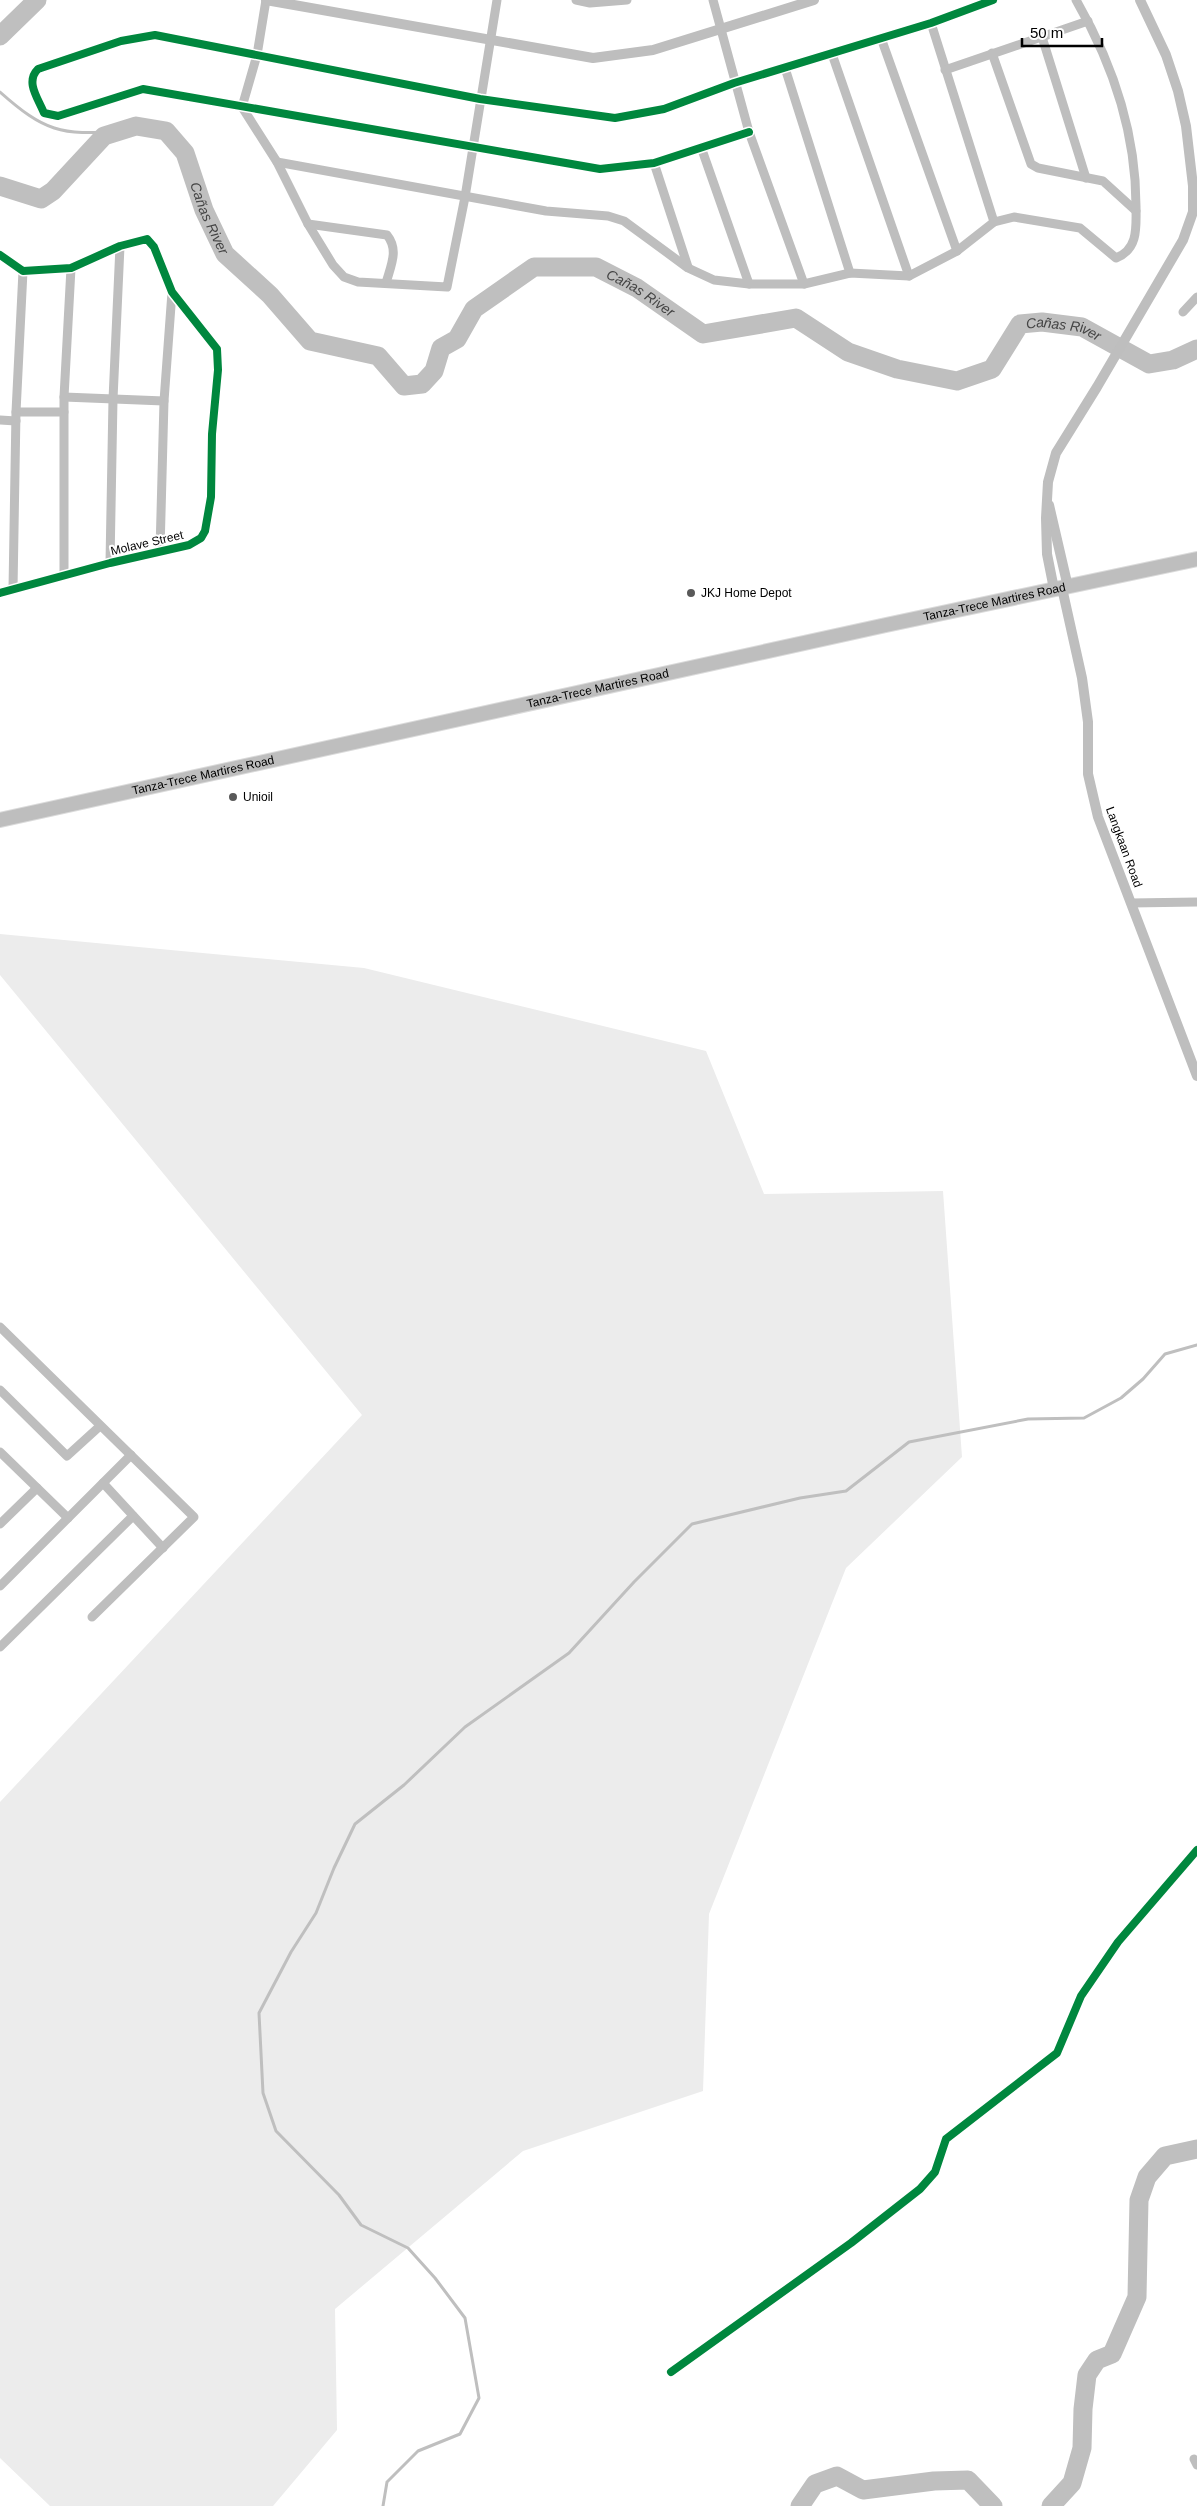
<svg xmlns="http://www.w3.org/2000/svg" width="1197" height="2506" viewBox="0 0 1197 2506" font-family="Arial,sans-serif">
  <rect width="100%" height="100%" fill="#fff"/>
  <!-- green -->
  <polygon fill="#ececec" points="0,934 364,968 706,1051 764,1194 943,1191 962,1457 846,1568 709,1914 703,2091 523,2151 335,2309 337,2430 273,2506 50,2506 0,2458 0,1802 362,1415 0,975"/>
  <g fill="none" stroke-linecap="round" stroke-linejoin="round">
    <!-- stream -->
    <g stroke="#bfbfbf" stroke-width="3">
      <path d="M0,92C44,131 61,136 119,131"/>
      <polyline points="383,2506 387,2482 418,2451 460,2434 479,2398 465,2318 435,2278 408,2248 361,2225 339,2195 276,2131 263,2093 259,2013 291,1952 316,1913 334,1868 355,1824 404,1785 465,1727 569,1653 634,1582 692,1524 800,1498 846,1491 909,1442 1028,1419 1084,1418 1121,1398 1143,1379 1165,1354 1197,1345"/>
    </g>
    <!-- river -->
    <g stroke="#bfbfbf" stroke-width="19">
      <polyline points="0,36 37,0"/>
      <path id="s1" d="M0,186L41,199L53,191L104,136L136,126L166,131L185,153L204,210L225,254L270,295L310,341L378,356L404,386L422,384L434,371L441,348L457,339L474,309L534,267H596L637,288L703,334L796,318L848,352L897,369L957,381L992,369L1020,324L1042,322L1082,327L1149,364L1173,360L1197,349"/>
      <polyline points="800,2506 815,2484 837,2476 863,2490 934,2481 968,2480 993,2506"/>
      <polyline points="1051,2506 1072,2483 1082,2448 1083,2409 1087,2375 1097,2360 1112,2354 1137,2297 1139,2200 1147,2177 1165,2156 1197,2149"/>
    </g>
    <!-- primary casing -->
    <g stroke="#dbdbdb" stroke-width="16">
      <g id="primary">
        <path id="s2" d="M0,820L886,625L1197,559"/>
      </g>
    </g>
    <!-- minor -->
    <g stroke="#bebebe" stroke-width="9">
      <polyline points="266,0 257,55 242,107 277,162 308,224 333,265 344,277 358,282 447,287 465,197 497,0"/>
      <polyline points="576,0 590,3 627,0"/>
      <polyline points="713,0 749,132 804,284"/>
      <polyline points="931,23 994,222"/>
      <polyline points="1042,37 1086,178"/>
      <polyline points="881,38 957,251"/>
      <polyline points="992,53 1031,164 1038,168 1103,181 1136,211"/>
      <polyline points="832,54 909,276"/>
      <polyline points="785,68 850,273"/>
      <polyline points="945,70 1088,21"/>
      <path d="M749,132L654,163L600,169L143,89L58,116L44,113C38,98 25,82 38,69L121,41L155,35L480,99L615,118L664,109L734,83L931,23L993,0"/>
      <polyline points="701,147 749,284"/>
      <path d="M277,162L546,211L608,216L624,221L688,268L714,280L749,284H804L850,273L909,276L957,251L994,222L1014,217L1080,228L1116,258C1139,249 1136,226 1136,206C1136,132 1113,64 1076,0"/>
      <polyline points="654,163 688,267"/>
      <path d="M308,224L387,235C399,250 391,265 386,283"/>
      <polyline points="0,255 23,271 71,268 120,246 147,239 154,247 172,292 217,349 218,370 212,434 211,497 205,531 201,538 189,545 110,563 0,593"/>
      <polyline points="1183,312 1197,297"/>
      <polyline points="64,397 164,401"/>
      <polyline points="16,412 64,412"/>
      <polyline points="0,420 16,421"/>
      <polyline points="160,551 164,401 172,292"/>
      <polyline points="110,563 113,399 120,246"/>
      <polyline points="64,575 64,397 71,268"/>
      <polyline points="13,589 16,412 23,271"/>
      <polyline points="1131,903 1197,902"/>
      <polyline points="0,1327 194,1517 92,1617"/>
      <polyline points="0,1390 67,1456 100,1426"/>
      <polyline points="0,1452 68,1518"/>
      <polyline points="103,1483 163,1548"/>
      <polyline points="0,1524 37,1488"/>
      <polyline points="0,1586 131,1455"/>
      <polyline points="0,1647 133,1516"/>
      <polyline points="671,2372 851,2243 920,2189 935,2172 946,2139 1057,2053 1081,1996 1118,1942 1197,1850"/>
      <polyline points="1194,2459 1197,2465"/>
    </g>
    <!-- tertiary -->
    <g stroke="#bebebe" stroke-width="10">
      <polyline points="266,0 593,58 653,50 814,0"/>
      <polyline points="1049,505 1068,587"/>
      <polyline points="1062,588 1082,678 1088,722 1088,774 1098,817 1197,1076"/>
      <polyline points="1054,589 1047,554 1046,518 1048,482 1056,453 1097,387 1183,240 1193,212 1193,186 1186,126 1178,91 1166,55 1140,0"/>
    </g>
    <!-- primary -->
    <use href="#primary" stroke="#bebebe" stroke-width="14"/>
    <!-- cycleway casing -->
    <g stroke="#fff" stroke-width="11">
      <g id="cycleway">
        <path d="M749,132L654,163L600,169L143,89L58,116L44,113C38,98 25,82 38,69L121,41L155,35L480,99L615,118L664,109L734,83L931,23L993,0"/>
        <polyline points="0,255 23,271 71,268 120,246 147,239 154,247 172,292 217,349 218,370 212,434 211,497 205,531 201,538 189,545 110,563 0,593"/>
        <polyline points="671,2372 851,2243 920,2189 935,2172 946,2139 1057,2053 1081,1996 1118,1942 1197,1850"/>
      </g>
    </g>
    <!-- cycleway -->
    <use href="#cycleway" stroke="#00873e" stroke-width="8"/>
  </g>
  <!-- markers -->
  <g fill="#595959" stroke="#fff" stroke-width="2">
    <circle cx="691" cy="593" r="5"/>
    <circle cx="233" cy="797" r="5"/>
  </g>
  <g text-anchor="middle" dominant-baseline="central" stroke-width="4" stroke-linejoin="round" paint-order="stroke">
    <!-- street labels -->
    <g font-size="12" fill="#000" stroke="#fff">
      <text transform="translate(147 543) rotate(-13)">Molave Street</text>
      <text stroke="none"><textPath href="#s2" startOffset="1018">Tanza-Trece Martires Road</textPath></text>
      <text stroke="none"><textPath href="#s2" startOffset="612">Tanza-Trece Martires Road</textPath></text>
      <text stroke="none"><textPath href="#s2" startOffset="208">Tanza-Trece Martires Road</textPath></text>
      <text transform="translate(1124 847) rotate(70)">Langkaan Road</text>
    </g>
    <!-- poi labels -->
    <g font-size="12" fill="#000" stroke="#fff" text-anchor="start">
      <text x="701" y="593">JKJ Home Depot</text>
      <text x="243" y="797">Unioil</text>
    </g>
    <!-- water labels -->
    <g font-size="14" font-style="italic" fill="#444" stroke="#fff">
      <text stroke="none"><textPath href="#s1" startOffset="295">Cañas River</textPath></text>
      <text stroke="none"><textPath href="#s1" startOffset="865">Cañas River</textPath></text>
      <text stroke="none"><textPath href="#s1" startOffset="1344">Cañas River</textPath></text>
    </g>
  </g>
  <!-- scale -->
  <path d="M1022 38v8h80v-8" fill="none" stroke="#000000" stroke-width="2.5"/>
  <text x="1030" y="38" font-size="15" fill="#000000" stroke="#ffffff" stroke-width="4" paint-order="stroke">50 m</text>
</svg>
